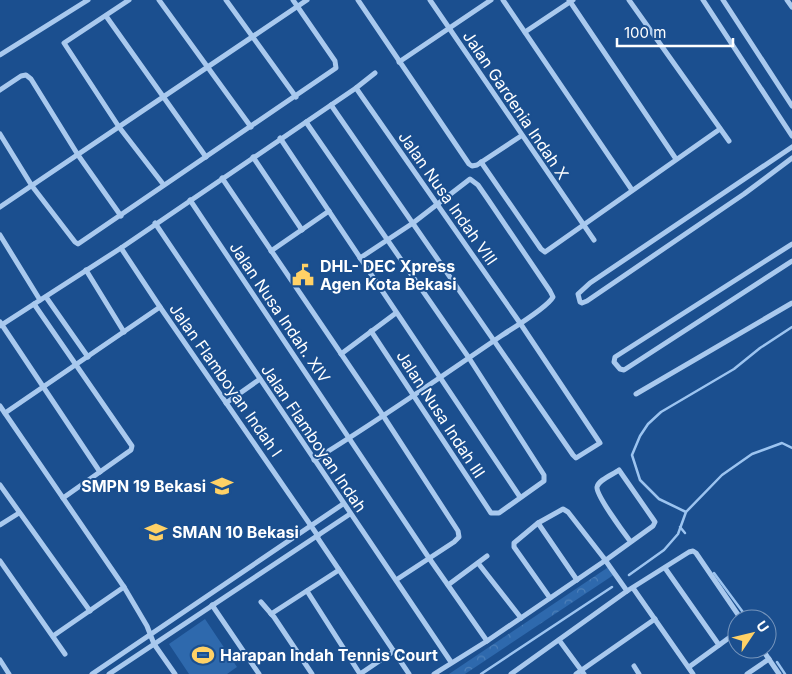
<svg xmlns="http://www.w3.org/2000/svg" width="792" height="674" viewBox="0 0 792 674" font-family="Inter,sans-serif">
  <defs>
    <pattern id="park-crowns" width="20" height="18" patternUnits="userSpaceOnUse" patternTransform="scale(1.25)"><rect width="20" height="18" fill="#2e69ad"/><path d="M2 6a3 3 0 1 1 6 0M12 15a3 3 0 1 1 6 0" fill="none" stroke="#4d80b9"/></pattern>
  </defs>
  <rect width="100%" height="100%" fill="#1b4f8f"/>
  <!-- grass -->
  <polygon fill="#2e69ad" points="205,619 237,667 227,674 189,674 169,644"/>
  <!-- park -->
  <polygon fill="url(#park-crowns)" points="610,566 615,574 465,674 449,674"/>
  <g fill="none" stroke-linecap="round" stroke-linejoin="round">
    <!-- stream -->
    <g stroke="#9cc4f0" stroke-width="2.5">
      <polyline points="686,512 659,499 640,480 632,455 640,436 648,424 661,412 734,369 760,348 792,327"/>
      <polyline points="680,527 685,533"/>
      <polyline points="714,573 748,619"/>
      <polyline points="629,575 664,550 678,534 686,512 722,475 752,454 782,443 792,448"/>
      <polyline points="767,647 767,648"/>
      <polyline points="777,662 785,674"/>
      <polyline points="481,674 612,587"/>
    </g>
    <!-- street -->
    <g stroke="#a9c9ee" stroke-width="5">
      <polyline points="129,0 64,43 119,127 163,184"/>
      <polyline points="159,0 251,127"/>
      <polyline points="226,0 296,97"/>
      <polyline points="358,0 469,164 472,166 477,165 521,136"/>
      <polyline points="430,0 594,240"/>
      <polyline points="503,0 632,190"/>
      <polyline points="569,0 676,159"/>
      <polyline points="629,0 729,141"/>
      <polyline points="703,0 792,136"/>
      <polyline points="723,0 792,106"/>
      <polyline points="787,0 792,7"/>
      <polyline points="106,16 206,157"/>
      <polyline points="525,32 573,0"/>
      <polyline points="0,55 88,0"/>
      <polyline points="399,62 491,0"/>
      <polyline points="0,90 21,76 26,75 31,79 78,155 121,216"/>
      <polyline points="331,105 573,455 576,458 600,443 520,323 356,88"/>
      <polyline points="306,122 469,358 544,475 544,481 499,513 491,513 371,331"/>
      <polyline points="0,134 32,186 75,242 78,244 336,68 335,61 293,0"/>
      <polyline points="280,138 520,497"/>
      <polyline points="792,147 590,283 578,294 580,302 582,303 587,301 744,194 792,158"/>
      <polyline points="253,157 302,230"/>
      <polyline points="481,162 541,249 545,252 720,129"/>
      <polyline points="222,178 384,417 458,531 459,537 454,542 396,580"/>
      <polyline points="190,200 429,558 487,641"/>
      <polyline points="0,207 307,0"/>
      <polyline points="155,223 451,662"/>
      <polyline points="0,235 40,300"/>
      <polyline points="792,244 615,357 614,362 620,369 624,370 792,261"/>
      <polyline points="121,248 160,307 318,536"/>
      <polyline points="271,251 329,211"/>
      <polyline points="86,270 124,332"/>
      <polyline points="46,297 88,357"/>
      <polyline points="34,304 132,446 131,450 63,498"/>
      <polyline points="0,322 100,472"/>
      <polyline points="0,326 121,248 356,88 375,73"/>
      <polyline points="341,354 396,313"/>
      <polyline points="636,394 792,303"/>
      <polyline points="226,403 260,379"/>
      <polyline points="0,406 124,587 147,626 154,644 175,674"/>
      <polyline points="5,413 160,307"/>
      <path d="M314,460C378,421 439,378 501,336C513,328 547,308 553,297L550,291L487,198L478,185L470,179L413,223L360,258"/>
      <polyline points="0,485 90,611"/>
      <polyline points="538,523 577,580"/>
      <polyline points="0,525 19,513"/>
      <polyline points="317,537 409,674"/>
      <polyline points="0,561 65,654"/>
      <polyline points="478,563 521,618"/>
      <polyline points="665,568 719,645"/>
      <polyline points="448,585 487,556"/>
      <polyline points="633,588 693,674"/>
      <polyline points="307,591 360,674"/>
      <polyline points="550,598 514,547 514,543 538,523 563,509 568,512 603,557 627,591"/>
      <polyline points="261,602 274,617 312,674"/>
      <polyline points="212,605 259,674"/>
      <polyline points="271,614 339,570"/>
      <polyline points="53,636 124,587"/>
      <polyline points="559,640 584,674"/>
      <polyline points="762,649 779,674"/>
      <polyline points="0,660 9,674"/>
      <polyline points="634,666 639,674"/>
      <polyline points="689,667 737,632"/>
      <polyline points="92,674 343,504"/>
      <polyline points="109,674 350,514"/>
      <polyline points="360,674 394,651"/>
      <path d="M434,674L487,641L606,560L653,526L655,522L653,519L619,470C614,474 598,480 597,487C596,495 624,533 630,541"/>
      <polyline points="511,674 627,591 689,552 693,551 696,553 741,619"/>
      <polyline points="576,674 655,619"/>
      <polyline points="747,674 769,659"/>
    </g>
  </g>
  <!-- icons -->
  <defs>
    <g id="civic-bare" transform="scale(1.725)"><path d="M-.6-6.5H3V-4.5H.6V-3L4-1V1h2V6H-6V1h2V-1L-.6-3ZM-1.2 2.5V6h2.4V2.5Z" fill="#ffd166" stroke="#1b4f8f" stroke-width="2.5" paint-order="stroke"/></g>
    <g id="school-bare" transform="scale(1.725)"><path d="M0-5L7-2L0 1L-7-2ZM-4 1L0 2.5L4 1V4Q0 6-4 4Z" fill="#ffd166" stroke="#1b4f8f" stroke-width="2.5" paint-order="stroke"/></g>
    <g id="stadium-bare" transform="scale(1.725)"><path d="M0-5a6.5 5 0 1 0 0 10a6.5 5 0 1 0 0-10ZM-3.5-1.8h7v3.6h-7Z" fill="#ffd166" stroke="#1b4f8f" stroke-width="2.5" paint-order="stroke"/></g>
  </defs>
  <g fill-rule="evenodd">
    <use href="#civic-bare" x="303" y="275"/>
    <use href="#school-bare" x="222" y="486"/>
    <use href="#school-bare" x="156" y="532"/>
    <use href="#stadium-bare" x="203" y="655"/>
  </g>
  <g text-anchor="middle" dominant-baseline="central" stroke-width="4" stroke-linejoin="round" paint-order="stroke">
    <!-- street labels -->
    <g font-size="16" fill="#fff" stroke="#1b4f8f">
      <text transform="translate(516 105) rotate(56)">Jalan Gardenia Indah X</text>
      <text transform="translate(448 198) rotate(55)">Jalan Nusa Indah VIII</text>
      <text transform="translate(280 312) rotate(56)">Jalan Nusa Indah. XIV</text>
      <text transform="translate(226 380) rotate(55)">Jalan Flamboyan Indah I</text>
      <text transform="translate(441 414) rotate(57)">Jalan Nusa Indah III</text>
      <text transform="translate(314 438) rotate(56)">Jalan Flamboyan Indah</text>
    </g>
    <!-- poi labels -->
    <g font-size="16" font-weight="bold" fill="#fff" stroke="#1b4f8f" text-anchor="start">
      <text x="320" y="266">DHL- DEC Xpress<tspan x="320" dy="18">Agen Kota Bekasi</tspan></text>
      <text x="206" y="486" text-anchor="end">SMPN 19 Bekasi</text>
      <text x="172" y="532">SMAN 10 Bekasi</text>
      <text x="220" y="655">Harapan Indah Tennis Court</text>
    </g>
  </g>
  <!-- north arrow -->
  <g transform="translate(752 634) rotate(55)"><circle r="24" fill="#1b4f8f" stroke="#7695bc"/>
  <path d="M0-4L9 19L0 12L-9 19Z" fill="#ffd166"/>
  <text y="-8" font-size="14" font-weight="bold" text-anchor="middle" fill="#ffffff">U</text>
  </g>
  <!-- scale -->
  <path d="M617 38v8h116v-8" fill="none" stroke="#ffffff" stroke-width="2.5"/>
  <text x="624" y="38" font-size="15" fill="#ffffff" stroke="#1b4f8f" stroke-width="4" paint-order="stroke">100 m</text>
</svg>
